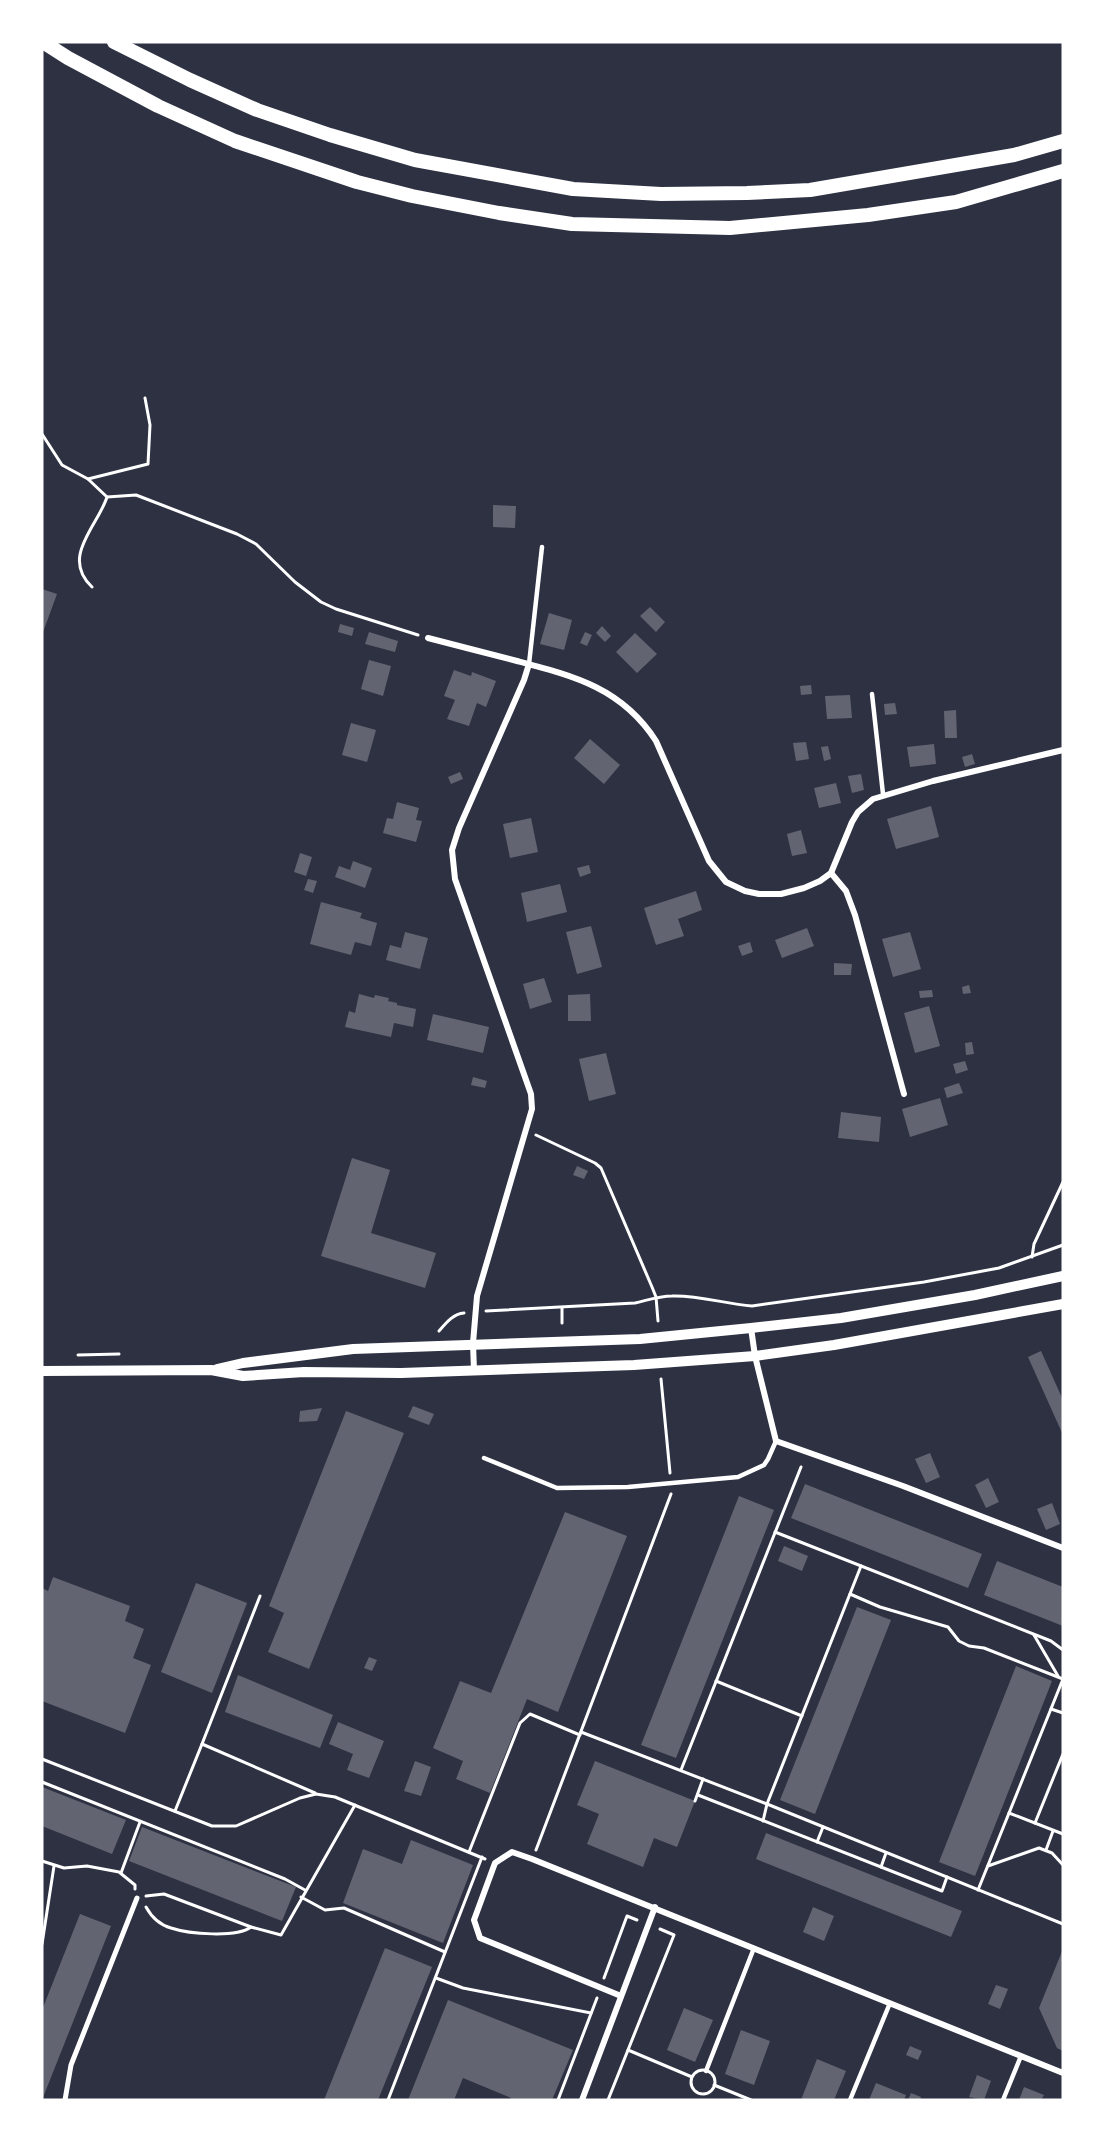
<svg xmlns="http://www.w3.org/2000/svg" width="1105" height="2142" viewBox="0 0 1105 2142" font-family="'Libre Baskerville',serif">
  <rect width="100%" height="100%" fill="#2d3142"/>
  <!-- building -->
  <g fill="#626471">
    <polygon points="493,505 516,506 515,528 493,527"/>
    <polygon points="42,589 57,594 42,635"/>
    <polygon points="650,607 665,622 656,632 640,616"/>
    <polygon points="549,613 572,620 564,650 540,644"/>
    <polygon points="340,624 354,628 352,636 338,632"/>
    <polygon points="602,626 611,636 605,642 596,633"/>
    <polygon points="369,632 398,641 395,652 365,644"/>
    <polygon points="585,632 592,635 587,646 580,643"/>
    <polygon points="635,633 657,654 637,673 616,652"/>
    <polygon points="369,660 391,666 383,696 361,689"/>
    <polygon points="454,670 471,676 472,672 496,681 486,707 477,703 469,726 447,719 455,700 444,696"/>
    <polygon points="811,685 812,694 801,695 800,686"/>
    <polygon points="850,695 852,718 827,719 825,696"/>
    <polygon points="895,703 897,714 885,715 884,704"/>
    <polygon points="956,710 957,738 945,738 944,711"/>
    <polygon points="351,723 376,730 367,762 342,755"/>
    <polygon points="590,739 620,765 604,784 574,758"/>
    <polygon points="806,742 809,759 796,761 793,743"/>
    <polygon points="934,744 936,764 910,767 907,747"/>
    <polygon points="828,746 831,759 824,761 821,747"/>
    <polygon points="972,754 975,764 965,767 962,757"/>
    <polygon points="460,772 463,779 451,784 448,777"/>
    <polygon points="861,774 864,790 852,793 848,776"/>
    <polygon points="836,783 841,803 819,808 814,788"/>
    <polygon points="397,802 419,808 416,820 422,821 416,842 383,833 387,818 393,819"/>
    <polygon points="931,806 939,837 896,849 887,819"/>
    <polygon points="531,818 538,852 510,858 503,824"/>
    <polygon points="801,830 807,853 792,856 787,834"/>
    <polygon points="300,853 312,857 306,876 294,872"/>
    <polygon points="353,861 372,868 365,888 335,877 339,866 350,870"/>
    <polygon points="589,865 591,873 580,877 577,868"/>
    <polygon points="308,879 317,881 313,893 304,890"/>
    <polygon points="560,884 567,912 527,922 521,893"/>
    <polygon points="696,891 702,910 678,919 684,936 656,945 644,908"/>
    <polygon points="321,902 362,913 360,918 377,923 371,946 355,942 351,955 310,944"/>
    <polygon points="591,926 602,967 577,974 566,932"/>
    <polygon points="807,928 814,946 782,958 775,940"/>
    <polygon points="405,932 428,938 420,969 386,960 390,945 401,948"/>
    <polygon points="910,932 921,969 893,977 882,939"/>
    <polygon points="750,942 753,952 742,956 738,946"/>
    <polygon points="834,963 852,964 851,975 834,975"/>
    <polygon points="544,978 552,1002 530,1009 523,984"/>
    <polygon points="969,985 971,993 963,994 962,987"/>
    <polygon points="932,990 933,997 920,998 919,991"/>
    <polygon points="359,994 374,998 375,995 389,998 388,1001 397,1003 397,1005 416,1009 413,1027 394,1023 391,1037 345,1027 349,1011 355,1013"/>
    <polygon points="590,994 591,1021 568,1021 568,995"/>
    <polygon points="929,1006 940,1046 915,1053 904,1013"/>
    <polygon points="433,1014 489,1027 483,1053 427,1040"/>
    <polygon points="972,1042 974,1054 966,1055 965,1043"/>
    <polygon points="606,1053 616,1094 589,1101 579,1059"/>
    <polygon points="965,1061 968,1070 956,1074 953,1064"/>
    <polygon points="473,1077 487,1081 485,1088 471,1085"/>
    <polygon points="959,1083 963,1093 947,1098 944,1088"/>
    <polygon points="940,1098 948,1125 910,1137 902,1109"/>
    <polygon points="841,1112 881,1117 879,1142 838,1138"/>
    <polygon points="352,1158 390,1170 371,1233 436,1253 425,1288 321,1256"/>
    <polygon points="577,1166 588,1171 584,1179 573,1175"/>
    <polygon points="1041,1351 1063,1400 1063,1435 1028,1357"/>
    <polygon points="413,1406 434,1414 429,1425 408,1417"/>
    <polygon points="322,1408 317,1421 299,1422 300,1411"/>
    <polygon points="346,1411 404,1433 309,1669 268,1652 284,1613 269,1606"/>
    <polygon points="930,1453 940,1477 926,1483 915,1459"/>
    <polygon points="988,1478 999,1502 986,1508 975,1485"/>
    <polygon points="805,1484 982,1554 968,1588 791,1518"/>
    <polygon points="739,1496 774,1510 676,1758 641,1745"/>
    <polygon points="1052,1503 1060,1524 1046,1530 1037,1509"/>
    <polygon points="565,1512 627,1536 558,1712 527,1699 490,1793 456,1779 463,1761 433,1748 460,1681 491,1693"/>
    <polygon points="784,1546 808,1556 802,1571 778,1561"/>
    <polygon points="997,1561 1063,1587 1063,1626 984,1595"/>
    <polygon points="53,1577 130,1606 125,1621 144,1629 133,1658 151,1665 125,1733 42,1701 42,1588 48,1591"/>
    <polygon points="196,1583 247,1603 212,1693 161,1672"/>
    <polygon points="857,1607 891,1620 815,1814 780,1800"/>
    <polygon points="369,1657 377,1660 372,1671 364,1668"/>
    <polygon points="1016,1666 1052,1681 975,1876 939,1862"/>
    <polygon points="238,1675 333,1715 320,1748 225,1712"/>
    <polygon points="338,1722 384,1741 369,1778 347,1770 353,1754 329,1744"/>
    <polygon points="415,1761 431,1767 421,1796 404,1791"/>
    <polygon points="595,1761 695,1801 677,1847 654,1838 643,1867 587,1844 599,1814 577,1805"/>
    <polygon points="42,1787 126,1820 112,1854 42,1826"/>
    <polygon points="142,1827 296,1887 282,1921 129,1861"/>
    <polygon points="766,1833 962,1911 951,1937 756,1859"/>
    <polygon points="411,1840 473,1865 443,1943 343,1903 363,1849 402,1864"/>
    <polygon points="813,1907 834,1916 824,1941 803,1932"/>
    <polygon points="80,1914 111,1926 42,2100 42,2010"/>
    <polygon points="385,1948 432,1967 378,2100 324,2100"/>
    <polygon points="1063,1949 1063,2051 1057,2048 1039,2008"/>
    <polygon points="996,1985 1008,1989 1000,2009 988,2004"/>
    <polygon points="448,2000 573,2050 552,2100 510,2100 511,2098 463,2078 454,2100 408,2100"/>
    <polygon points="684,2008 713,2020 695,2062 667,2050"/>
    <polygon points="741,2030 770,2041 754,2085 725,2074"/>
    <polygon points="910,2046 922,2051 918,2060 906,2055"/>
    <polygon points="817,2059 846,2071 834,2100 801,2100"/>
    <polygon points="977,2075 991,2081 984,2100 969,2097"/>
    <polygon points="876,2083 906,2095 904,2100 869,2100"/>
    <polygon points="1024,2087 1044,2095 1041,2100 1019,2100"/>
    <polygon points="911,2093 921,2097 920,2100 908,2100"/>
  </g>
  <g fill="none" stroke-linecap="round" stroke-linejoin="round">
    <!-- path -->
    <g stroke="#fff" stroke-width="3">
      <polyline points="42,434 62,465 88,479 107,497 136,495 237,534 256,544 295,582 321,602 336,609 418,635"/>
      <polyline points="88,479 148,464 150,425 145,398"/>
      <path d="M92,587C60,557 98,526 107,497"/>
      <polyline points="536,1135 595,1163 601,1168 652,1287 656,1297 658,1321"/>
      <polyline points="1032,1257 1034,1244 1063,1182"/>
      <polyline points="562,1308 562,1323"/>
      <path d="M486,1311L635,1303C648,1300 659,1296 672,1296C699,1295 725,1304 752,1306L924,1282L999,1268L1063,1245"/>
      <path d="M439,1331C446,1323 453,1314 464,1313"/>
      <polyline points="78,1355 119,1354"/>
      <polyline points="661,1379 670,1473"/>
      <polyline points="775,1532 1051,1641 1063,1650"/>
      <polyline points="850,1594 880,1607 948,1627 959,1641 969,1646 984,1648 1063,1679"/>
      <polyline points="1034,1635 1058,1676"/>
      <polyline points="716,1681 802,1716"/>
      <polyline points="1051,1709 1063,1713"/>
      <polyline points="581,1732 767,1804 1063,1924"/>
      <polyline points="202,1744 260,1596"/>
      <polyline points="42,1759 212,1826 236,1826 300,1798 316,1794 335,1797 485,1859"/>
      <polyline points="681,1770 801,1467"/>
      <polyline points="42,1782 285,1879 305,1890"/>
      <polyline points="698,1795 942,1891 947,1877"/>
      <polyline points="695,1801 703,1779"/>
      <polyline points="175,1811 202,1744 315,1793"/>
      <polyline points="1009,1813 1063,1834"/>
      <polyline points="763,1821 767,1804 861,1566"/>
      <polyline points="1035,1823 1063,1754"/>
      <polyline points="817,1842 823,1827"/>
      <polyline points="536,1850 671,1494"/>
      <polyline points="1046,1850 1053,1831"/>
      <polyline points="469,1852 520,1723 530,1714 580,1735"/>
      <polyline points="42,1861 64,1868 87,1866 119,1872 135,1885 135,1889"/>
      <polyline points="988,1866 1039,1848 1052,1853 1063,1865"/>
      <polyline points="881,1867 886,1853"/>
      <polyline points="121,1873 140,1822"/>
      <polyline points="978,1890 1063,1679"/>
      <polyline points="146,1896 164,1894 251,1927 281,1935 355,1805"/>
      <polyline points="301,1897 325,1910 344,1908 445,1952"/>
      <path d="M146,1907C151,1916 160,1925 171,1928C189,1934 236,1938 251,1927"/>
      <polyline points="42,1944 54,1866"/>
      <polyline points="436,1978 463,1988 591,2013"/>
      <polyline points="604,1978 627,1916 637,1920"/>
      <polyline points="628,2050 692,2077"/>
      <circle cx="703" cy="2082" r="12"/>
      <polyline points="714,2085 751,2100"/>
      <polyline points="388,2100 482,1857"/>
      <polyline points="558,2100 597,1998"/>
      <polyline points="608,2100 674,1935 660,1929"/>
    </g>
    <!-- service -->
    <g stroke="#fff" stroke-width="4.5">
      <polyline points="529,664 542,547"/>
      <polyline points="872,694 883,794"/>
      <polyline points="484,1458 557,1488 628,1487 738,1477 764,1465 768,1459 776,1441"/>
      <polyline points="706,2071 754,1948"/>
      <polyline points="850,2100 890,2003"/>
      <polyline points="1003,2100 1021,2056"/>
    </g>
    <!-- pedestrian -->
    <polyline stroke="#fff" stroke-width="5" points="65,2100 71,2065 137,1898"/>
    <!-- minor -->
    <g stroke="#fff" stroke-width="6">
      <path d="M428,638C458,646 487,653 517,661C574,676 622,688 656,741L709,861L726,882L745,891L759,894H781L804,888L820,881L831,873L852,822L858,812L873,799L933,781L1063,750"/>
      <polyline points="831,873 846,891 855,915 904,1094"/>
      <polyline points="751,1328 755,1356 776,1441 903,1486 1063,1548"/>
      <polyline points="474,1371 473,1343 477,1296 532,1109 531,1094 455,879 452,850 459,828 524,680 529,664"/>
      <polyline points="621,1996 480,1938 474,1920 495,1863 512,1852 532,1859 1063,2073"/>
      <polyline points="582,2100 655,1907"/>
    </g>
    <!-- tertiary -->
    <g stroke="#fff" stroke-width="10">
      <polyline points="217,1369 243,1363 353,1349 640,1339 751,1328 841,1318 975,1295 1063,1276"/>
      <polyline points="42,1371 211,1370 243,1376 304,1372 401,1373 634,1365 755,1356 834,1345 1063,1304"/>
    </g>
    <!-- trunk -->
    <g stroke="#fff" stroke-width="14">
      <polyline points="43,42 68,58 158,106 235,141 357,182 412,196 499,213 572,224 730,228 868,215 956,202 1063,171"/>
      <polyline points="114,42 190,80 257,110 330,135 415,160 573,189 661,194 747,193 810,190 1014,155 1063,141"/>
    </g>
  </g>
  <!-- border -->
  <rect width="1105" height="2142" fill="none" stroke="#ffffff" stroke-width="87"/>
</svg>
